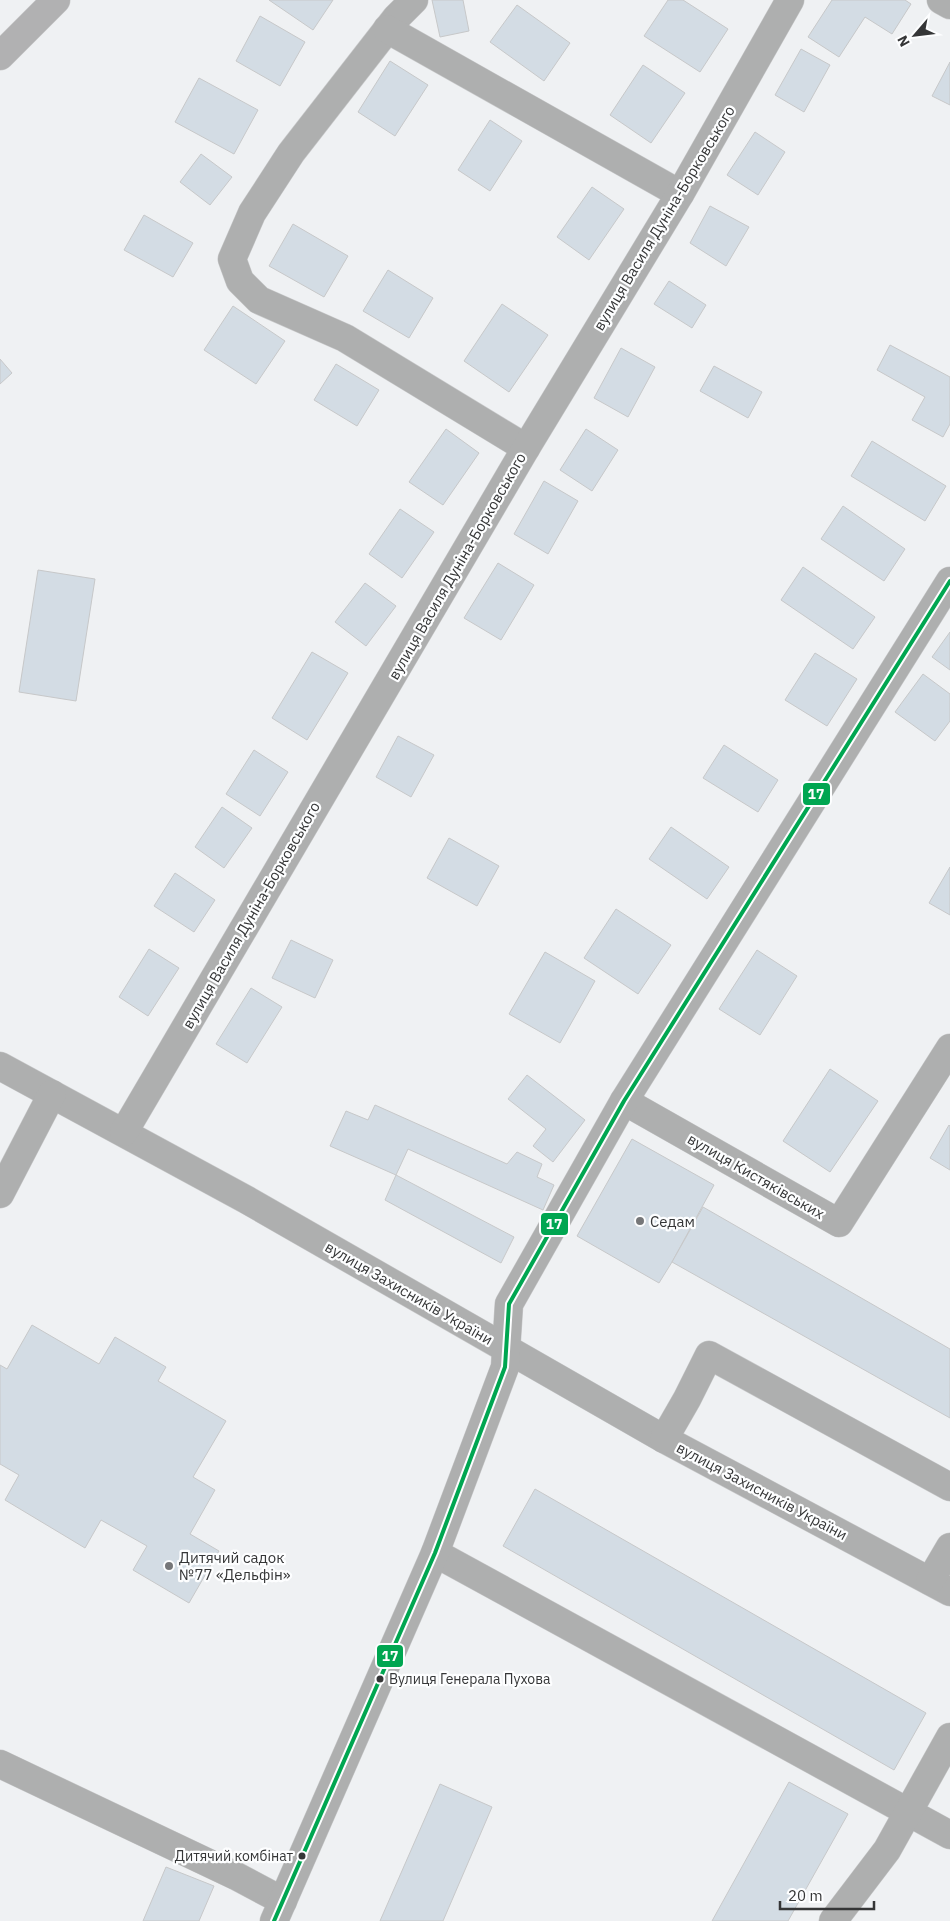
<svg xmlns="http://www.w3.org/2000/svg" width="950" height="1921" viewBox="0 0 950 1921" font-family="'IBM Plex Sans',sans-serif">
  <rect width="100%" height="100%" fill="#eff1f3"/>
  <!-- building -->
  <g fill="#d3dce4" stroke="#c7c8c9">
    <polygon points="269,0 333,0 313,30"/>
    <polygon points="432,0 463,0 469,31 440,37"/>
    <polygon points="668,0 683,0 728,29 700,72 644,36"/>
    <polygon points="832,0 905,0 911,4 892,34 865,17 839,57 808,37"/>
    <polygon points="517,5 570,43 544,81 490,42"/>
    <polygon points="260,16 305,42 280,86 236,61"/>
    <polygon points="801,49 830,65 804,112 775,95"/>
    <polygon points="390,61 428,85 395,136 358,112"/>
    <polygon points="950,62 950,105 932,96"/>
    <polygon points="643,65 685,93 651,143 610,115"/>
    <polygon points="199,78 258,110 234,154 175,122"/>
    <polygon points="490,120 522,141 490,191 458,170"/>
    <polygon points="755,132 785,152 758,195 727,175"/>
    <polygon points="201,154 232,177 210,205 180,182"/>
    <polygon points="592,187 624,209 589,260 557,237"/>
    <polygon points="710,206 749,227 726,266 690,243"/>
    <polygon points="144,215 193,243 173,277 124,250"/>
    <polygon points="293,224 348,256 324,297 269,266"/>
    <polygon points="388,270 433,298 409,338 363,311"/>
    <polygon points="669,281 706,305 692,328 654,304"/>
    <polygon points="502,304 548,335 509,392 464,361"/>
    <polygon points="233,306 285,341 256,384 204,350"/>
    <polygon points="890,345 950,377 950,424 943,437 912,420 925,397 877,370"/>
    <polygon points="621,348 655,367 628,417 594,398"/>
    <polygon points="0,359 12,373 0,384"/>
    <polygon points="336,364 379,390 357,426 314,400"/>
    <polygon points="714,366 762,392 748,418 700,391"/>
    <polygon points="446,429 479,453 443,505 409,482"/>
    <polygon points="586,429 618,450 592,491 560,470"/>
    <polygon points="872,441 946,486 925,521 851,476"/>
    <polygon points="544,481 578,501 548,554 514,534"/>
    <polygon points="843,506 905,549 884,581 821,539"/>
    <polygon points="400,509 434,532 402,578 369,554"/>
    <polygon points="498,563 534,585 501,640 464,618"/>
    <polygon points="803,567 875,617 853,649 781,600"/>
    <polygon points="38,570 95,579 76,701 19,692"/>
    <polygon points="365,583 396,606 366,646 335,622"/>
    <polygon points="950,632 950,670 932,657"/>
    <polygon points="312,652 348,673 307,740 272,718"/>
    <polygon points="815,653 857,679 827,726 785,700"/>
    <polygon points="923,674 950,694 950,721 935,741 895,712"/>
    <polygon points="398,736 434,755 411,797 376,777"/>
    <polygon points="724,745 778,780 758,812 703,778"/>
    <polygon points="254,750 288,772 260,816 226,794"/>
    <polygon points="222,807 252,828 224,868 195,847"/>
    <polygon points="671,827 729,867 707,899 649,859"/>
    <polygon points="449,838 499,866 477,906 427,878"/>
    <polygon points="950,867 950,915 929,903"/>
    <polygon points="175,873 215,900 194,932 154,906"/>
    <polygon points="616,909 671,945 638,994 584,958"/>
    <polygon points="291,940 333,960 315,998 272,978"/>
    <polygon points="149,949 179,968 148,1016 119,997"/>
    <polygon points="757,950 797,976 760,1035 719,1009"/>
    <polygon points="545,952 595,981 560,1043 509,1014"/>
    <polygon points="251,988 282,1007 247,1063 216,1044"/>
    <polygon points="830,1069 878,1101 830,1172 783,1141"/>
    <polygon points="527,1075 585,1120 553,1162 533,1146 546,1129 508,1099"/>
    <polygon points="375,1105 507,1164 517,1152 542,1164 537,1177 554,1185 543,1210 408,1149 396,1175 330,1146 346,1111 368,1120"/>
    <polygon points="949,1125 950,1126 950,1170 930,1158"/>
    <polygon points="632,1139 714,1185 672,1262 659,1283 577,1236"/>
    <polygon points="396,1175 514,1237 501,1263 385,1200"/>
    <polygon points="703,1207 950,1349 950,1418 672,1262"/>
    <polygon points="32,1325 99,1364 115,1337 166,1367 158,1381 226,1421 193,1477 215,1490 190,1534 219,1551 189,1603 133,1570 147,1546 101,1520 85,1548 5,1500 19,1475 0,1464 0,1365 7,1369"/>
    <polygon points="535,1489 926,1713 894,1770 503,1546"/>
    <polygon points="789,1782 848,1814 788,1921 712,1921"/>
    <polygon points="440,1784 492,1807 443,1921 380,1921"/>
    <polygon points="166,1867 214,1886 199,1921 143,1921"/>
  </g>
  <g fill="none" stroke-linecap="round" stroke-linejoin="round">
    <!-- minor casing -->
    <g stroke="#cbcccd" stroke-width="29">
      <g id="minor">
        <polyline points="414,0 396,18 291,153 252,213 232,259 240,281 259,300 345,338 526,448"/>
        <polyline points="941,0 950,5"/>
        <polyline points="387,29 680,194"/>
        <polyline points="0,1066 247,1200 664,1439 950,1592"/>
        <polyline points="624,1101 839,1223 950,1048"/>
        <polyline points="124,1132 526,448 680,194 790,0"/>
        <polyline points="0,1194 52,1094"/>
        <polyline points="664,1439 687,1399 709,1355 950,1487"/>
        <polyline points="435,1553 950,1835"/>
        <polyline points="930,1581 950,1547"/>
        <polyline points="0,1764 236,1876 283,1901"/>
        <polyline points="274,1921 435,1553 505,1367 509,1304 624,1101 950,581"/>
        <polyline points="833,1921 887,1850 950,1737"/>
      </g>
    </g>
    <!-- major casing -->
    <g stroke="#cbcccd" stroke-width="29">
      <polyline id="major" points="0,56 56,0"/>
    </g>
    <!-- minor -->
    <use href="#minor" stroke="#aeafaf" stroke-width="28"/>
    <!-- major -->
    <use href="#major" stroke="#b1b1b2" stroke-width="28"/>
    <!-- bus-1 casing -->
    <g stroke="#fdfeff" stroke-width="8">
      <polyline id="bus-1" points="274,1921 435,1553 505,1367 509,1304 624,1101 950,581"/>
    </g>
    <!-- bus-1 -->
    <use href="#bus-1" stroke="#00a651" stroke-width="4"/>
  </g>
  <!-- markers -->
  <g fill="#767779" stroke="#fdfeff" stroke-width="2">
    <circle cx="640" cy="1221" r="5"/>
    <circle cx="169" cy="1566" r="5"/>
  </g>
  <g fill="#353637" stroke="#fdfeff" stroke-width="2">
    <circle cx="380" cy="1679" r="4.5"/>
    <circle cx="302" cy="1856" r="4.5"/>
  </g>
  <g text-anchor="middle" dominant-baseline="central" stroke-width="4.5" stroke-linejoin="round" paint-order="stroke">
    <!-- bus labels -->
    <g font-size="14" fill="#353637" stroke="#fdfeff" text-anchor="start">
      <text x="389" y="1679">Вулиця Генерала Пухова</text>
      <text x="293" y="1856" text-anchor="end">Дитячий комбінат</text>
    </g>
    <!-- street labels -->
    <g font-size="15" fill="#353637" stroke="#fdfeff">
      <text transform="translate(664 218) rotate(-59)">вулиця Василя Дуніна-Борковського</text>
      <text transform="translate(457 566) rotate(-60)">вулиця Василя Дуніна-Борковського</text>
      <text transform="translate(251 915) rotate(-60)">вулиця Василя Дуніна-Борковського</text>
      <text transform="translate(756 1176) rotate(30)">вулиця Кистяківських</text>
      <text transform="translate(409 1293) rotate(30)">вулиця Захисників України</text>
      <text transform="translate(762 1491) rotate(28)">вулиця Захисників України</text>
    </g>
    <!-- poi labels -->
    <g font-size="15" fill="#353637" stroke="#fdfeff" text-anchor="start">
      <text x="650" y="1221">Седам</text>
      <text x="179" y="1557">Дитячий садок<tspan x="179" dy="17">№77 «Дельфін»</tspan></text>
    </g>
  </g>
  <g stroke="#fdfeff" stroke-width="2">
    <rect x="802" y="782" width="29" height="24" rx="5" fill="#00a651"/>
    <rect x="540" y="1212" width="29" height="24" rx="5" fill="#00a651"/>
    <rect x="376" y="1644" width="28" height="24" rx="5" fill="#00a651"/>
  </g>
  <g font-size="14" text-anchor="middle" font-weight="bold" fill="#fff">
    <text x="816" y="799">17</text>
    <text x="554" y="1229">17</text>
    <text x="390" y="1661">17</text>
  </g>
  <!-- north arrow -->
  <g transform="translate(915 35) rotate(242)" stroke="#fdfeff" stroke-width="4" paint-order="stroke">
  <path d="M0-4L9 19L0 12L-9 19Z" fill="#353637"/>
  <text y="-8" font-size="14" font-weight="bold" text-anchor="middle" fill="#353637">N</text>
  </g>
  <!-- scale -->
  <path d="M780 1901v8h94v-8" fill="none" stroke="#353637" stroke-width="2.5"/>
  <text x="788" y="1901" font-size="15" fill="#353637" stroke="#fdfeff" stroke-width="4" paint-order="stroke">20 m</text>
</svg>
